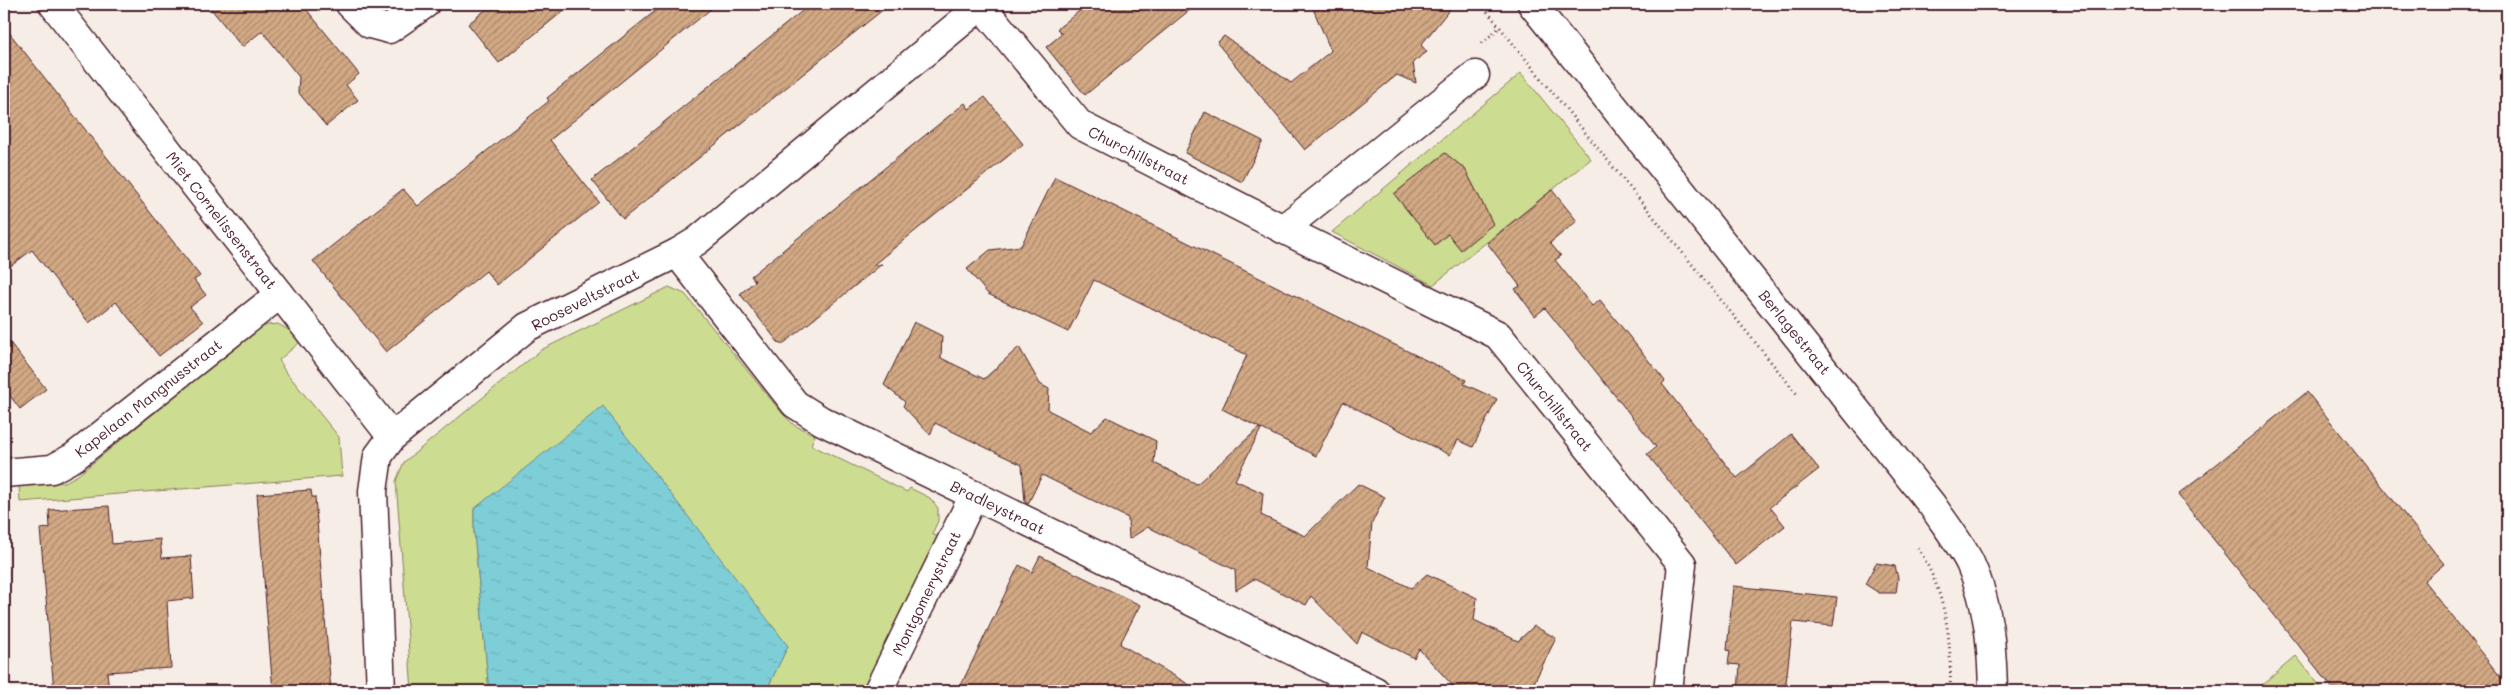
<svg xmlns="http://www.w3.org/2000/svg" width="2511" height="695" viewBox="0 0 2511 695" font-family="Mali,sans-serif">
  <defs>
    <pattern id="water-ripples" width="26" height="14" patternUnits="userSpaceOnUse" patternTransform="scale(1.25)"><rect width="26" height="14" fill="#7eced8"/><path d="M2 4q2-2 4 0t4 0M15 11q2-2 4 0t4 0" fill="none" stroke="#6eb0ba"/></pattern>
    <pattern id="building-hatch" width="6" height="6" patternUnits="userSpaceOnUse" patternTransform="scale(1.25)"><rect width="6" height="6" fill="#d2a984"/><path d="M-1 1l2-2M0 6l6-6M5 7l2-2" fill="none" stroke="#ac896c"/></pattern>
  </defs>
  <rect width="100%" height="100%" fill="#f6eee6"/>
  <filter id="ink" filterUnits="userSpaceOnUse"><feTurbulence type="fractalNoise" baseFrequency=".02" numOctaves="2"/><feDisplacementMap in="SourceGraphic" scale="10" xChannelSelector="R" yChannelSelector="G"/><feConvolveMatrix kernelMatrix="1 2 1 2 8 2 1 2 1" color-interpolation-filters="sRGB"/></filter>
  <g filter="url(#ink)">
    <!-- green -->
    <g fill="#ccdc90" stroke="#8b7e5e">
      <polygon points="1521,73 1591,159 1433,285 1332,232"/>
      <polygon points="669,287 685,294 782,413 794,425 815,435 811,445 907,492 910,488 930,498 938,508 938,521 932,534 939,537 863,691 766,691 788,646 474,509 474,532 489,691 412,691 396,481 404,462 541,350"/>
      <polygon points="278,324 294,333 300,342 279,360 283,366 282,367 339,437 342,476 20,502 19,486 65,482 78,475 255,331 267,325"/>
      <polygon points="2296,656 2324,691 2255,691"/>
    </g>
    <!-- water -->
    <polygon fill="url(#water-ripples)" stroke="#698893" points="603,406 788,646 766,691 489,691 474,532 474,509"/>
    <!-- building -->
    <g fill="url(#building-hatch)" stroke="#4a1f2b">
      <polygon points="207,4 302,4 359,74 346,85 358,100 326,126 298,92 299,77 262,31 242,47"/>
      <polygon points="493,4 572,4 499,63 468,24"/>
      <polygon points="664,4 717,4 550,140 599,202 497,285 486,271 386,352 313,261 403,189 418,206 549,101 547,98"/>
      <polygon points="811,4 890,4 623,219 592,180"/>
      <polygon points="1088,4 1197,4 1085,95 1046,47 1062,34 1057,29"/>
      <polygon points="1311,4 1454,4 1421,45 1427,52 1413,62 1416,83 1397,75 1305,150 1217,43 1224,36 1291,83 1331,51"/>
      <polygon points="4,26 200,276 194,280 206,295 190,307 203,322 159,356 116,302 89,323 32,250 4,271"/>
      <polygon points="985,97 1023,144 873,265 882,264 783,344 778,342 740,294 755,281 751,276 965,103 969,109"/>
      <polygon points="1205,112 1263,141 1242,182 1185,153"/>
      <polygon points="1445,153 1465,169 1493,224 1461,250 1448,234 1435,245 1394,194"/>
      <polygon points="1055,177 1466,380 1464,384 1497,399 1473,447 1458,440 1450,455 1343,402 1316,456 1222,409 1247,355 1129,297 1094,280 1068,332 988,294 967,269 990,250 1021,246"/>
      <polygon points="1552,190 1577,221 1550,243 1561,256 1555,260 1592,306 1600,300 1665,381 1662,384 1737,478 1791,434 1819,469 1770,507 1785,526 1736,565 1647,454 1656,447 1545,308 1535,316 1515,289 1520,286 1487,243"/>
      <polygon points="914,322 942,336 941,358 984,379 1019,347 1040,384 1049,389 1048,410 1091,432 1107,417 1156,441 1154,463 1197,484 1259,428 1261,429 1235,480 1263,493 1261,515 1305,536 1358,484 1385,497 1372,523 1368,567 1411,588 1427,574 1477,598 1474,620 1518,641 1534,626 1556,638 1530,691 1478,691 1454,687 1419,649 1414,658 1362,632 1357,644 1311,596 1306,605 1254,579 1236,590 1235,570 1148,527 1129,539 1128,518 1042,475 1028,504 1025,502 1022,465 935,423 930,435 903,406 905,402 884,385"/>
      <polygon points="4,335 46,389 20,409 4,388"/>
      <polygon points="2307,392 2444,564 2424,581 2507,685 2507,691 2335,691 2178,495"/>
      <polygon points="311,490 312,497 315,497 331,691 273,691 257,494"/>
      <polygon points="109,506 112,544 160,539 162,558 191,556 194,598 167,601 171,668 107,672 109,691 54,691 40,529 50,528 49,510"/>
      <polygon points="1040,556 1140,605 1120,644 1200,691 958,691 1019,565 1032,572"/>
      <polygon points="1876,563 1895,566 1898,578 1896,593 1879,593 1865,584"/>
      <polygon points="1733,586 1837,597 1833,626 1793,622 1785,691 1738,691 1740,665 1728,664 1730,651 1727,650"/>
    </g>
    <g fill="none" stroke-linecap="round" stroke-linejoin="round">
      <!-- minor casing -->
      <g stroke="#4a1f2b" stroke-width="31">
        <g id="minor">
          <polyline points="53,4 392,437"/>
          <polyline points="350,4 370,24 389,29 425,4"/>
          <polyline points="980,4 1080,125 1283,229 1498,335 1682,564 1668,691"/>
          <path d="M1532,4L1932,505C1944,523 1960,543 1970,563C1989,604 1992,647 1993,691"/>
          <polyline points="1283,229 1475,75"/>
          <polyline points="677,253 795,404 822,421 1375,691"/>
          <polyline points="4,473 52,469 74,457 280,294"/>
          <polyline points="381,691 373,491 378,456 392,437 527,327 677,253 697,241 983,4"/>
          <polyline points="878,691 974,495"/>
        </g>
      </g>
      <!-- path -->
      <g stroke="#4a1f2b" stroke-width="3" stroke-dasharray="1 4" stroke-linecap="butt">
        <polyline points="1481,4 1797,394"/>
        <polyline points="1482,43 1500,27"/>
        <path d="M1918,548C1946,594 1952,638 1950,691"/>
      </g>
      <!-- minor -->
      <use href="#minor" stroke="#fff" stroke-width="28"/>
    </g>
  </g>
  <g text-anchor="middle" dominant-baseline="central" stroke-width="5" stroke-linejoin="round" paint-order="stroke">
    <!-- street labels -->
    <g font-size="15" fill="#4a1f2b" stroke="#fff">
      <text transform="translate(1139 155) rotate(27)">Churchillstraat</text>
      <text transform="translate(222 220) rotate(52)">Miet Cornelissenstraat</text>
      <text transform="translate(585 299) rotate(-27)">Rooseveltstraat</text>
      <text transform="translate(1795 332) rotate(51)">Berlagestraat</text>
      <text transform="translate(148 398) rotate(-38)">Kapelaan Mangnusstraat</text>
      <text transform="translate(1555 406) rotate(51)">Churchillstraat</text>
      <text transform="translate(998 507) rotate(26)">Bradleystraat</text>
      <text transform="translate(926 593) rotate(-64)">Montgomerystraat</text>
    </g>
  </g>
  <!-- margin -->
  <rect width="2511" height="695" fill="none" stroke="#fff" stroke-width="20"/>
  <rect x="10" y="10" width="2491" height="675" fill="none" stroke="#4a1f2b" stroke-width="2" filter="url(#ink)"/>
</svg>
